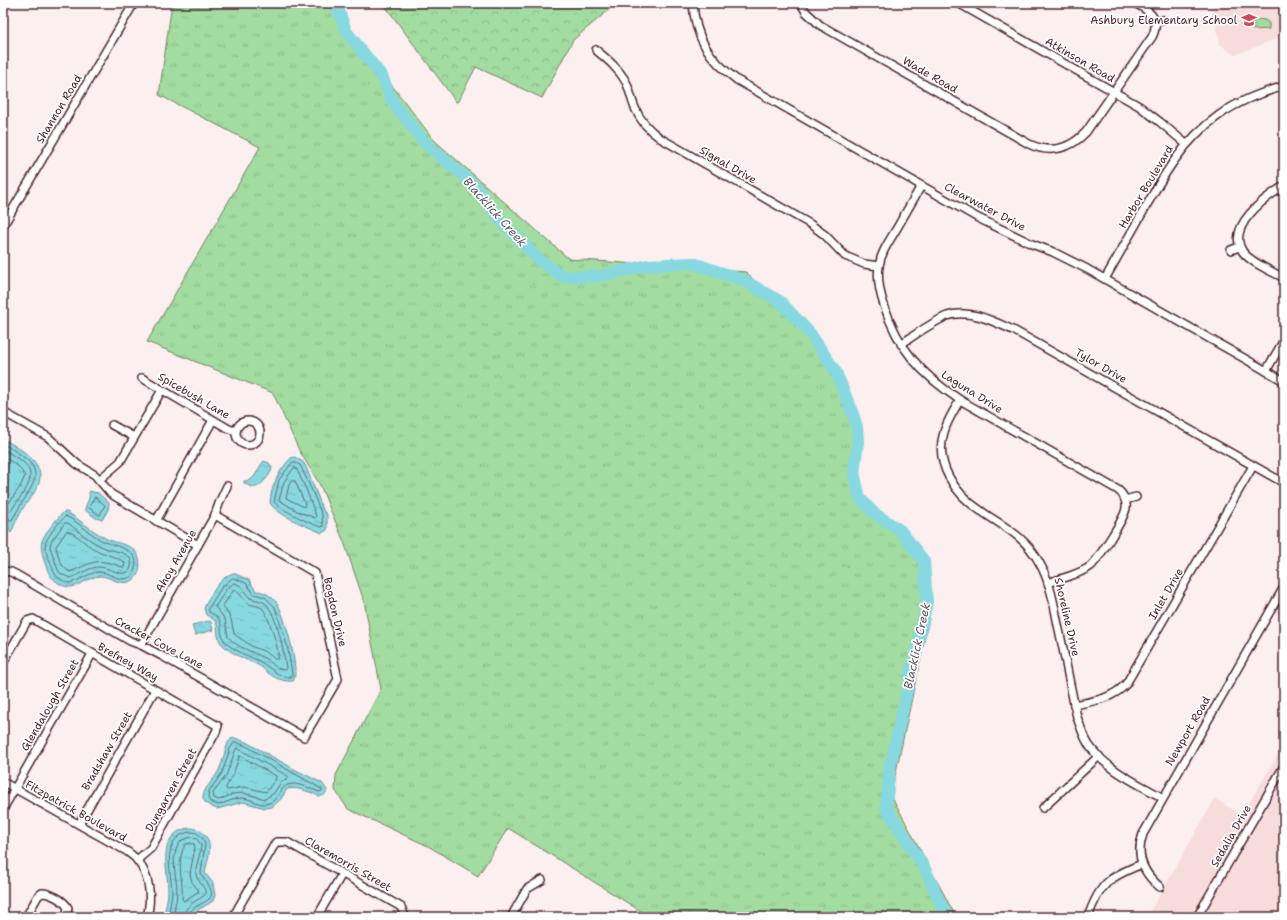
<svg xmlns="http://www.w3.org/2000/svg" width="1287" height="920" viewBox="0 0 1287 920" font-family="'Shantell Sans',sans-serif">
  <defs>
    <pattern id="forest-crowns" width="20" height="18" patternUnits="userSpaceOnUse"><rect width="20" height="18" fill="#a2dca1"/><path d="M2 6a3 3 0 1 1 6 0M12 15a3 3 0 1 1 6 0" fill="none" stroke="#8dbc8b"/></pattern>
    <pattern id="park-tufts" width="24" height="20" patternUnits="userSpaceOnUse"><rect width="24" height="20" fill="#a2dca1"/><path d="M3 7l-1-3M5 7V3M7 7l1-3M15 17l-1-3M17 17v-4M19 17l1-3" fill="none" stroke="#8dbc8b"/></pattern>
    <pattern id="water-ripples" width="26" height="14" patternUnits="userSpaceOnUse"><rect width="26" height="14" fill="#87d8e0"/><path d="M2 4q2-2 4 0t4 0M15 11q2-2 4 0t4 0" fill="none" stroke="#76b9c0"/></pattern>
  </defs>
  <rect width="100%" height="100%" fill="#fbefef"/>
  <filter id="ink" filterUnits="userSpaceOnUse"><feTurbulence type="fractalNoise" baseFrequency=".025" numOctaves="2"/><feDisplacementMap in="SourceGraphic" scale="8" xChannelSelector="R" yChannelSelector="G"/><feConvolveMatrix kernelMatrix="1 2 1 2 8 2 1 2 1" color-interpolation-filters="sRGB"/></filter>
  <g filter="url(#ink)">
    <!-- built -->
    <g fill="#f6dcdb">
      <polygon points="1211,3 1284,3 1284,36 1234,55 1219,43 1220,42"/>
      <polygon points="1284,745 1284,917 1147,917 1215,799 1242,815"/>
    </g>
    <!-- forest -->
    <polygon fill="url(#forest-crowns)" stroke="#767e66" points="383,3 614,3 611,8 573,40 542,98 476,67 457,103"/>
    <!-- park -->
    <g fill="url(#park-tufts)" stroke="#767e66">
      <polygon points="172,3 340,3 343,22 434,140 569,259 746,272 821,349 859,432 860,498 924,561 929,619 891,795 956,917 650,917 508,828 478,876 428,846 348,809 335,790 336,775 381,689 364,601 344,542 320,485 299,450 273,393 147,342 260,147 159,95"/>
      <polygon points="1258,19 1265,20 1269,23 1269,29 1253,30 1250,24"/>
    </g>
    <!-- water -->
    <g fill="url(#water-ripples)" stroke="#6f8e98">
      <path d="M3,439C16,446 42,460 40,478C39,490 26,502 20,513C17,519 14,526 11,533L3,515Z"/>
      <path d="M295,457L303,462L306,467L324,512L327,514V530L322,533C307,526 278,516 270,503C271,486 279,470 291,458Z"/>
      <path d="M264,461L269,463L272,468C271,473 269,475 266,479C258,488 255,490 244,483V481C256,482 257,468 264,461Z"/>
      <path d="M90,491L96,493L97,492L109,503L108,510L102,520L96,518L85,510C85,504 91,499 89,492Z"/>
      <path d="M64,512H67C80,520 91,530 105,538C114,543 127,543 135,551C143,559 141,579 129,582C118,585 110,576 100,576C88,576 80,588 68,587C62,586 54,581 50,575C46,569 39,547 42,541C44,534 59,516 64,512Z"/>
      <path d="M233,573L249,580L256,591C265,591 272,597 277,603C284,613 301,673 293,681C284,682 274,678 267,672C264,670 262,667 258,665C247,660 229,653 221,643C213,631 224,623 206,615L204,608C210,596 220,577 233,573Z"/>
      <polygon points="209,621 211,622 213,630 195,635 192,625"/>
      <path d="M235,738L246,742L296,770L322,783L327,790C326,793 325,796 321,796C318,797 315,794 312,793C304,790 295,787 287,789L281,799L272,807L265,808L243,802L217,809C188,799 212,785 219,770C223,762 224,752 228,743L231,739Z"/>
      <path d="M188,828C194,828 199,829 203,833C215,844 207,860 205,873L213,883L215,896L213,901L198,910L191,917H165L164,916C165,908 168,899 168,891C168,869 156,835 188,828Z"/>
    </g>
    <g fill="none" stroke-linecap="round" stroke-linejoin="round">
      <!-- shore -->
      <g stroke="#626973" stroke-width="1">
        <path d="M3,444C55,472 33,480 12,520H10L7,516L3,515"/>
        <path d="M3,449C9,453 16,457 22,461C42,478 20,495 11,511L3,510"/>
        <polyline points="3,456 19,467 25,476 20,487 9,503 3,504"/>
        <path d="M293,462L300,465L310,486L322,515L323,526L322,527C312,525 280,509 274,502L279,480Z"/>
        <polygon points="296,468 306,489 316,516 315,518 297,511 279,500 284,482 293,469"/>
        <polygon points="292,481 295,481 305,504 304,507 286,498 289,485"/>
        <polygon points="95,497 105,505 100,515 89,508"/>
        <path d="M66,516C78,522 88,532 99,539C110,546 142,548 135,568C134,572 132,577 128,578C118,582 108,571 98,572C88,573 80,581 69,583C55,579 54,573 50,561C48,557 45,551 45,546C45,539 60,520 66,516Z"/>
        <path d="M65,523H68C79,531 90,542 103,547C111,551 123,551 129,557C133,561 132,571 126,573C119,575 107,567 99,567C89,567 80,575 70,578L61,574L58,570L50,547L51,542Z"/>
        <path d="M67,531C76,533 85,544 94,549C103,554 114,556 123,561L125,563L124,567H122C96,557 94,562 70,572C61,568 58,556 56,547Z"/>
        <path d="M233,578L246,583L254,594L265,597L275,607L287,645L291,667L292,674L291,677C279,678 271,668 261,662C252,657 230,650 224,640C217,627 228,622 209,612L208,609L222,587Z"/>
        <path d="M234,583C246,587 242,590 249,597C254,601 261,599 266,604C277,615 284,653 286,668V670C276,670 272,662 264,658C252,651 238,648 228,637L225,620L222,615L215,607L226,590Z"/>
        <path d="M234,590C240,591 242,599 247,603C252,606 258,605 262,608C268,614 280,651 278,659H275L266,652L253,647L234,634L231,619L223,606Z"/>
        <path d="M235,742L244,745L322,789V791L319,792C311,789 302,784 292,784C279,784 280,802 266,804C258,805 250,798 242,798C234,798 226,803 218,805L210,802L208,797L209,791L222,773L230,749Z"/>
        <polygon points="237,748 288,776 288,779 281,782 274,793 265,799 243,793 233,794 219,800 214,798 213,793 226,776 235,751"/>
        <polygon points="240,756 276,776 276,778 266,792 244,787 228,790 226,789 226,787 232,777"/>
        <path d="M191,843L194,844L195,847L190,874L192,882L199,891L184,901L182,899C184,881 175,863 185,845Z"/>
        <path d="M168,917C169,908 172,899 172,890C171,874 163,845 181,835C184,833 189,832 193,832C199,833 203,838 205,844L201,873C203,880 217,891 209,899C203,905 190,905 189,917"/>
        <path d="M173,917C174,909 177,900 177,892C177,874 168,856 182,840L191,837L197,839L201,845C201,855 195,865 196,874C197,882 204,884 206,894C198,901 184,904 184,917"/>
      </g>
      <!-- river -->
      <polyline stroke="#87d8e0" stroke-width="12" points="336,3 346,31 382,76 393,103 425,143 473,184 499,219 540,261 564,277 601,276 648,265 693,263 743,280 781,302 810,333 836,372 853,414 857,427 858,442 854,473 860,498 874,513 900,530 924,561 927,603 890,766 886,808 924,867 947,917"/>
      <!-- minor casing -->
      <g stroke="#4a1f2b" stroke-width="10">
        <g id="minor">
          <path d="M693,3C695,38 709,59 737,80L978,218L1032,244L1053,252L1087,269L1284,381"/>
          <path d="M801,3L806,12L820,25L1029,144C1050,154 1070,149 1086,132L1152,37C1161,19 1150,11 1135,3"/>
          <polyline points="958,3 1139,106 1160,122 1186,144"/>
          <polyline points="1155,23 1163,20"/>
          <path d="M596,50C608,60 619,69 626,82C630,90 631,99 635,108C640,121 649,130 660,138L810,224L825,235L845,256L864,264L879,266"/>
          <path d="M921,186C913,200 905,214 897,228C890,240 881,252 879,266C877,279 880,293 884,305C898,349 922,375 960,400L1118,490C1123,494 1127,501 1126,508C1125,518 1098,559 1091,566C1079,575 1062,578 1048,583"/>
          <path d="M1284,186C1266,197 1225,227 1243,252C1250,262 1273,272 1284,278"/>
          <polyline points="3,226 134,3"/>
          <polyline points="1231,250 1239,247"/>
          <path d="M1105,279C1118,256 1131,233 1144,210C1164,174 1184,140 1218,116C1238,101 1261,93 1284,86"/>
          <path d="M901,344C915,335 931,323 947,316C969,308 995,322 1015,331L1284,483"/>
          <polyline points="1266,371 1284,340"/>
          <polyline points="142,378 229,429 236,431"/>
          <path d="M960,400C954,410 947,421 944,432C934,464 955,494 981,511C1004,527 1025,536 1039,562C1050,581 1054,604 1058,625C1065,656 1070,687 1077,717C1081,728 1084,739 1091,748C1109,771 1139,784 1163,798"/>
          <polyline points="3,412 48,437 77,464 95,475 111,494 198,545"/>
          <circle cx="248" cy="433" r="12"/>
          <polyline points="112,425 134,437"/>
          <polyline points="99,480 120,462 162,390"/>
          <polyline points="1125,500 1136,497"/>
          <polyline points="156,521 213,420"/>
          <polyline points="3,571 11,572 17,575 130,641 141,645 162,656 304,737 338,679 315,573 215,515"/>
          <polyline points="141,645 215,515 220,501 227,486"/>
          <polyline points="3,663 27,621 33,619 218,726 216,732 151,848 137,860"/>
          <path d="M1074,705C1094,701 1112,699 1126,684L1253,466"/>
          <path d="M3,782L128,852C131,855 135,857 137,860C150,876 152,898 147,917"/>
          <polyline points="1043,808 1099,756"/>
          <polyline points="3,809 92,654"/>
          <polyline points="79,824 155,690"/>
          <path d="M1160,887C1143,873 1135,856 1143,834L1284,587"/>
          <path d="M26,917L38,896L42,893C50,893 64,900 68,908L66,917"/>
          <polyline points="233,917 276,842 287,842 401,907 404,914 402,917"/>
          <polyline points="317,917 342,874"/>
          <polyline points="511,917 527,889 542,880"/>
          <path d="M1088,917C1100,883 1109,877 1142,864"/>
          <polyline points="1197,917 1284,766"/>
        </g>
      </g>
      <!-- minor -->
      <use href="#minor" stroke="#fff" stroke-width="7"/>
    </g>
  </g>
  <!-- icons -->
  <defs>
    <g id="school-bare" transform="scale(1.2)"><path d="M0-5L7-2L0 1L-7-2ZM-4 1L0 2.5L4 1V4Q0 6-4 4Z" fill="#d1495b" stroke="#fff" stroke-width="2.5" paint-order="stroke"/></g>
  </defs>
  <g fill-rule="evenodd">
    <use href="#school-bare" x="1249" y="20"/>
  </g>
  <g text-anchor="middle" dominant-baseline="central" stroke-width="3.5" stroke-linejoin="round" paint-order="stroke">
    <!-- poi labels -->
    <g font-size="11" fill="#4a1f2b" stroke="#fff" text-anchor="end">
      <text x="1237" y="20">Ashbury Elementary School</text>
    </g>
    <!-- street labels -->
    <g font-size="11" fill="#4a1f2b" stroke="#fff">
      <text transform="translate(1080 60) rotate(30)">Atkinson Road</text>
      <text transform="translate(930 75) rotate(30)">Wade Road</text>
      <text transform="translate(59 109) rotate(-59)">Shannon Road</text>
      <text transform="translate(728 165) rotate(30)">Signal Drive</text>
      <text transform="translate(1146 187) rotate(-59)">Harbor Boulevard</text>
      <text transform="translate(985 207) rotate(28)">Clearwater Drive</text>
      <text transform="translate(1101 366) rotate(30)">Tylor Drive</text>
      <text transform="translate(972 392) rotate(32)">Laguna Drive</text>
      <text transform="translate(194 396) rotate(30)">Spicebush Lane</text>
      <text transform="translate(176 561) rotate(-60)">Ahoy Avenue</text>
      <text transform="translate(1166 594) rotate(-60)">Inlet Drive</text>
      <text transform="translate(335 612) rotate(77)">Bogdon Drive</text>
      <text transform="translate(1067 617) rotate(77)">Shoreline Drive</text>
      <text transform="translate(159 643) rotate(28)">Cracker Cove Lane</text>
      <text transform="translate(128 662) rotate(29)">Brefney Way</text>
      <text transform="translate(50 705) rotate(-60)">Glendalough Street</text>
      <text transform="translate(1188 731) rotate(-60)">Newport Road</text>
      <text transform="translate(107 751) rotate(-60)">Bradshaw Street</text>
      <text transform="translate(171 790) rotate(-61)">Dungarven Street</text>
      <text transform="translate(76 811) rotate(29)">Fitzpatrick Boulevard</text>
      <text transform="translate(1231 836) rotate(-60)">Sedalia Drive</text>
      <text transform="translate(348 864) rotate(30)">Claremorris Street</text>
    </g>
    <!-- water labels -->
    <g font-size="12" font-style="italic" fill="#5c5661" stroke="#fff">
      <text transform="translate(495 212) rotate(48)">Blacklick Creek</text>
      <text transform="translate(917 646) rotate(-78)">Blacklick Creek</text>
    </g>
  </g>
  <!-- margin -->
  <rect width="1287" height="920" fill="none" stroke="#fff" stroke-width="16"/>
  <rect x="8" y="8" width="1271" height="904" fill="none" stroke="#4a1f2b" stroke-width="1.5" filter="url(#ink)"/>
</svg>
